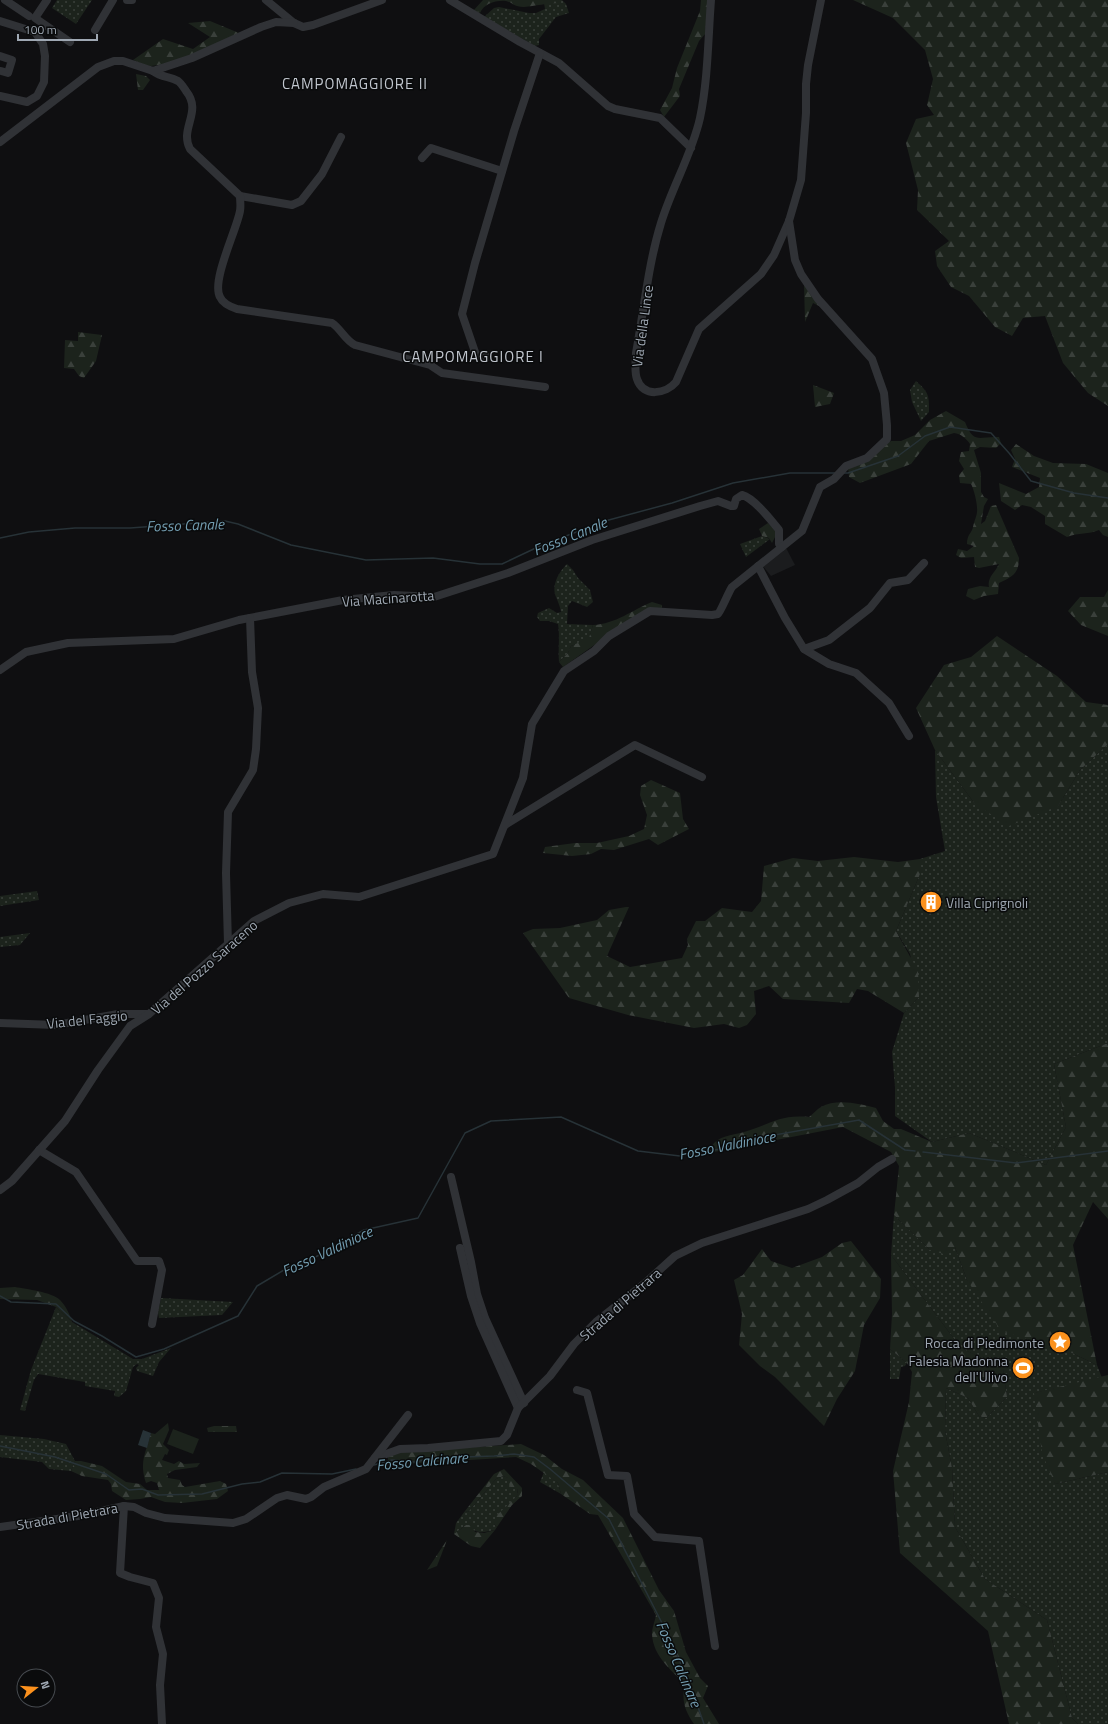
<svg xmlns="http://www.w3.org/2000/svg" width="1108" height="1724" viewBox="0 0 1108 1724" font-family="'Titillium Web',sans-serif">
  <defs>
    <pattern id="green-dots" width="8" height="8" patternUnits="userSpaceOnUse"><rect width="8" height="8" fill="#1c231c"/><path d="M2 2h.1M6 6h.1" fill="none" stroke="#3a403b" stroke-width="1.8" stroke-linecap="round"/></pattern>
    <pattern id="forest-firs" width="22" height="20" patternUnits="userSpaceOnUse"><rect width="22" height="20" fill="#1c231c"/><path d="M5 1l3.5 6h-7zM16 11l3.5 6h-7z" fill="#3a403b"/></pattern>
  </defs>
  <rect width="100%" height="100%" fill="#0f0f11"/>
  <!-- built -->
  <polygon fill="#1b1c1e" points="785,546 795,565 771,576 762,565"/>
  <!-- green -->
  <g fill="url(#green-dots)">
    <polygon points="57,0 92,0 76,24 52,8"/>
    <polygon points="558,0 562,0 566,4 569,13 556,17 539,39 539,45 535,46 484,17 494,8 499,7 529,13 536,13 545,9 544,3 558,2"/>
    <path d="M916,381C929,393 929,395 929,412L921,421L912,402L910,390Z"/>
    <polygon points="762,536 770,539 746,557 740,544"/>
    <path d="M567,564L573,570L578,578L590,590L593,602L587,607L572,601L568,606L567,624L593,625L589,639L571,646L568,653L559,662C558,649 560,637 558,624L549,621H540L537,617L538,613L549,608L557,613L561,612C560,606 558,602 556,597C551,585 559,572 567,564Z"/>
    <polygon points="1108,744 1108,1043 1054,1064 1066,1127 1046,1165 969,1133 932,1142 895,1116 895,1087 892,1052 904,1013 919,997 910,954 896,931 920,874 920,859 945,851 936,797 935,750 975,804 1058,806 1080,770"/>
    <polygon points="37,891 39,900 0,906 0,896"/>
    <polygon points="30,933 20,945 0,947 0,937"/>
    <polygon points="894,1215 930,1250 955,1247 967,1280 1072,1353 1097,1365 1102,1378 1035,1393 1055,1484 1108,1472 1108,1724 1078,1724 1072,1718 1047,1620 985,1579 955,1527 952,1468 945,1431 946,1388 968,1398 979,1416 986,1418 1007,1397 1003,1369 961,1348 891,1255"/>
    <polygon points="161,1298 233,1302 222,1315 159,1318 158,1313"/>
    <polygon points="56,1307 72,1322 133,1359 142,1359 171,1348 159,1362 153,1376 137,1371 136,1368 139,1365 137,1364 133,1367 126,1391 119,1397 114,1396 115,1391 85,1386 85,1382 38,1374 34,1380 25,1411 20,1410 31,1370"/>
    <polygon points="890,1349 907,1363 905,1366 901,1367 899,1379 890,1379"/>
    <polygon points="0,1435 44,1439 66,1444 75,1461 71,1471 49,1469 42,1462 0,1457"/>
    <polygon points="544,1472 558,1483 561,1494 540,1482"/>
    <path d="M503,1476L509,1478L513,1489L518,1488L517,1496L494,1524L497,1527L495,1530C481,1533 477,1534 466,1525L454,1534L456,1523L465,1511L468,1512L496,1479Z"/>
  </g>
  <!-- forest -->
  <g fill="url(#forest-firs)">
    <path d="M483,0H558L559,3C547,3 535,6 524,7C513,7 514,3 506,1C495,0 484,4 480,13L473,11Z"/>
    <polygon points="701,0 708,0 706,33 699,41 679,89 680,96 664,117 660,110 672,88 677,68 700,11"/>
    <polygon points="853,0 1108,0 1108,406 1088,393 1063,363 1045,316 1023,318 1012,336 995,327 969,296 951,287 937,266 935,251 949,241 917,210 918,190 906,143 916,119 934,115 927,105 933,79 925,50 893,18"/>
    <path d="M210,21L239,33C212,46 182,63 151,66C146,66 138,62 133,60L163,39L193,49L210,37L188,23Z"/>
    <polygon points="136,74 146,76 150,80 143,90 138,90"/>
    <polygon points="804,284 821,307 813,303 805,322"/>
    <polygon points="78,332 102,335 96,361 84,378 79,376 74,369 64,368 65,340 78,341"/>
    <polygon points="813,385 834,393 830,404 815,407"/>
    <path d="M946,411L965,422C974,445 979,436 999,437L1001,443L996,448L980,447L974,450L981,473V492L984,497L988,499L984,506L981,524L985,521L991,506L996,505L1019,558C1019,574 1012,577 999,583L998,594L984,596L974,600L966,596L968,589L980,586L989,587C987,577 995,573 999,564L979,568L975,567L974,557L961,558L956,555L958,549L967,551L974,546L967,544C967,534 972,533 973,527C974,522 977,515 977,512C978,506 974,489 971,484L960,483L959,475L964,469L959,461L961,452L969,451L970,444C966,438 961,434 954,433L929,441L911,464L860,483L849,477L848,467L891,441H901L915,435L930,420Z"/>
    <path d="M1016,444L1034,456L1053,463L1086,464L1108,473V537L1103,535L1099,530C1088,535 1079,532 1067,537L1045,524V516L1031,507L1022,505L1015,510L1001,501L999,483L1026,494L1039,487L1040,478L1012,467L1015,459L1011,450Z"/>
    <polygon points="768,523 777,533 772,543 769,538 762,536 759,529"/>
    <polygon points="1108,590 1108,636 1081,625 1068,611 1080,597 1104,597"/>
    <path d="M652,602L662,605V608L600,641L563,667L559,662L568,653L571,646L589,638L593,625C616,624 632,610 652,602Z"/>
    <polygon points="997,636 1057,676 1086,702 1108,705 1108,744 1080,770 1058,806 1009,826 975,804 935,750 916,708 944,665 971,657"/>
    <polygon points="651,780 680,793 683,819 689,829 658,845 649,839 614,850 601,849 591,854 572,856 543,853 545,847 575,843 597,843 629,836 644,829 647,815 640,795 641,786"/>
    <polygon points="854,857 898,862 920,859 920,874 896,931 918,971 919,997 904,1013 868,991 857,989 849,1003 783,999 769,986 754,991 756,1014 747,1025 739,1028 724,1024 694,1028 628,1015 569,998 523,933 533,929 560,928 597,920 609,910 626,907 629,907 607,956 630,967 682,958 688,945 687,939 696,921 705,921 722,908 752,912 761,901 764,866 793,858 818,861"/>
    <path d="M1108,1043V1219L1093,1202L1073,1245L1097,1365L1072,1353L1001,1331L967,1280L955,1247L947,1255L930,1250L894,1215L899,1166L891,1152L843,1127L714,1152L711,1147C719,1135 731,1136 744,1132C770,1125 779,1114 809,1117C813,1114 817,1109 821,1107C837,1098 860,1104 876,1108L883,1121L894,1129H901L932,1142L969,1133L1046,1165L1066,1127L1054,1064Z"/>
    <polygon points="851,1241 881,1279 880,1298 864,1325 855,1371 837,1399 824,1426 775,1377 760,1366 739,1345 742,1314 734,1280 743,1275 762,1249 771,1261 792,1268 822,1257 842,1243"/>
    <polygon points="891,1255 961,1348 1003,1368 1007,1397 986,1418 979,1416 968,1398 946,1388 945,1431 952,1468 955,1527 985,1579 1047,1620 1072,1718 1078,1724 1009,1724 988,1631 900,1553 893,1471 909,1402 912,1372 907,1363 890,1349 892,1314"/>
    <path d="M15,1287C26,1289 52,1292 60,1300C66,1306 70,1315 72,1322L56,1307L37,1300L0,1299V1288Z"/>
    <polygon points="1108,1375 1108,1472 1055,1484 1042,1453 1034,1393"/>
    <path d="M168,1423L169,1430L163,1444L169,1450L167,1455L165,1454L162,1460L174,1464L179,1461L184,1464L200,1463L197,1467L175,1470L167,1474L168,1478L180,1480L182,1485L185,1487L220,1481L226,1484L228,1491L217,1499L182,1503L165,1502L151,1497L140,1499L126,1500L112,1491L111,1484L108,1480L82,1476L71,1471L75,1461H81L102,1466L126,1482L140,1484L147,1490H159L157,1483L151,1481L146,1483C139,1461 146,1453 151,1433L155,1434Z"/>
    <polygon points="214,1426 236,1426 237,1432 208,1432 207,1428"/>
    <path d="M521,1444L544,1455L562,1469L583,1480L623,1518L659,1590L674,1611L686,1652L700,1678L708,1686L703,1698L719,1724H694C685,1711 681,1700 685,1684C671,1670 653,1656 652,1634C652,1628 655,1621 656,1615L598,1515L590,1514L561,1494L558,1483L531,1464L516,1457L388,1465V1455L403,1452Z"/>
    <polygon points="504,1469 522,1488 522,1496 512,1505 497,1527 494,1524 496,1516 517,1496 518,1489 512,1489 509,1484 508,1478 503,1476 496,1479 468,1512 465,1511 494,1474"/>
    <polygon points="466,1525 471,1525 475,1532 484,1533 495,1530 480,1548 471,1546 454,1534"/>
    <polygon points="447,1540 437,1566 427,1570"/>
  </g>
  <!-- pitch -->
  <polygon fill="#1c231c" points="173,1429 199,1439 193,1454 167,1444"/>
  <!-- water -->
  <polygon fill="#273237" points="143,1430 151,1433 147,1448 138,1445"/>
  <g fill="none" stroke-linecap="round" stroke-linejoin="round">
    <!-- stream -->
    <g stroke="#273237" stroke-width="1.5">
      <polyline points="843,473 848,473 898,456 925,436 950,427 991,433 1009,453 1031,481 1074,493 1108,498"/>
      <polyline points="0,538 29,532 75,528 130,528 225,521 238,524 291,545 366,560 433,558 480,564 502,564 540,546 605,521 672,503 733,483 790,473 836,473"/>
      <polyline points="923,1152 1016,1163 1108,1151"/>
      <polyline points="0,1296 11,1302 56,1304 74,1321 102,1336 136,1357 164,1349 238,1316 257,1286 289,1267 312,1259 364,1230 418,1218 465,1133 491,1121 561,1117 638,1151 680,1156 737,1146 752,1139 859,1120 905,1150 915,1151"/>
      <polyline points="0,1446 55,1457 106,1474 129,1490 142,1489 158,1495 202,1494 242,1484 260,1482 282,1473 332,1474 356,1469"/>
      <polyline points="374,1465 392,1460 415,1462 434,1458 494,1456 514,1454 534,1457 550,1469 609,1519 663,1625 688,1679 704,1724"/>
    </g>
    <!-- minor -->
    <g stroke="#303236" stroke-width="8">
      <polyline points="5,0 29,16"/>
      <polyline points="47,0 35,18 70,42"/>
      <polyline points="127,0 132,0"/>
      <polyline points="266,0 294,23 303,27 313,25 382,0"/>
      <polyline points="450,0 520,42 559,63 608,106 615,109 660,118 691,148"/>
      <path d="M711,0C708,39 708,80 700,118C692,154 672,187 661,223C648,265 644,310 636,353C636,362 634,371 637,379C643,398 666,394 676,382L699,329L761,274L774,255L789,221L801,180L806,113V84L808,65L821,0"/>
      <polyline points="0,21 35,32 43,44 45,56 44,82 37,96 27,102 0,96"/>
      <polyline points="95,30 113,0"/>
      <polyline points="0,56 12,60 8,73 1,71"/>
      <path d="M153,71C162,78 170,76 178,81C181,83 184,88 186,91C203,112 179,128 190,149L240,196L292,205L301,201L322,174L341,137"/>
      <polyline points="0,142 98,67 114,61 123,61 153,71 192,58 261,27 276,22 294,23"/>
      <polyline points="422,158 431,148 502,171"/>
      <path d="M240,196C240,201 241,206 240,211C237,229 211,281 220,297C223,304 231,307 237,309L332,323C341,329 345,340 355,345L430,365L442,373L545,387"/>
      <polyline points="487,357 476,355 462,314 475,263 514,131 540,53"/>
      <polyline points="758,566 785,618 804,649 829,664 856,673 889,703 909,736"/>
      <polyline points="804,649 829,640 870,608 890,583 908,580 924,563"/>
      <path d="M0,670L26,652L68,643L174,639L239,620L343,600L394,595L434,597L508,573L592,540L700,506L718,501L731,506H734L736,499L742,495C754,498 771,520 779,530V544L782,547"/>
      <polyline points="505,825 635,745 702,777"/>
      <polyline points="228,944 226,873 228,812 253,770 256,749 258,708 252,672 250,618"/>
      <polyline points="0,1023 56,1025 118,1014 148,1014"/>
      <polyline points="39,1150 76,1172 137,1261 159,1261 162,1270 152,1324"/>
      <polyline points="451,1177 471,1262 477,1294 485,1318 524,1403"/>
      <path d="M0,1190L12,1181L65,1121L98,1070L130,1026L149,1014L254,921L289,903L323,894L359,897L493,854L523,778L532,724L564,671L594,651L609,636L650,611L712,615C712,615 718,614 718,614C720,613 729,591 732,587L802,531L820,487L834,479L846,466L867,458L887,439V425L884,393L872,359L818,299L801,274L795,260L789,221"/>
      <polyline points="460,1248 471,1296 480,1323 518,1408"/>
      <polyline points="577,1390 587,1393 608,1475 627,1476 634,1514 655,1537 699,1541 715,1646"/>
      <polyline points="375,1458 400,1449 428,1448 501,1441 507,1435 518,1408 550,1376 574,1344 596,1322 644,1284 675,1256 702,1243 808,1209 827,1200 858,1183 878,1167 892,1159"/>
      <polyline points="124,1506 120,1573 130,1577 153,1583 159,1598 156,1627 163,1654 160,1685 162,1724"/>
      <polyline points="0,1527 78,1516 124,1506 134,1507 146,1513 165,1518 233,1523 246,1519 277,1498 287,1495 306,1499 311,1497 324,1487 366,1469 408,1415"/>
    </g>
  </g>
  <!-- icons -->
  <defs>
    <g id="building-disc" transform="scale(1.15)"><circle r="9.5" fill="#fb911d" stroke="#0a0b0c"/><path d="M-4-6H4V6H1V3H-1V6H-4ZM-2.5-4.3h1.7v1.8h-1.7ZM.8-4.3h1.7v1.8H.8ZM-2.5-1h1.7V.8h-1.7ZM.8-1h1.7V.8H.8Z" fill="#fff"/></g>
    <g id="sight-disc" transform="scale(1.15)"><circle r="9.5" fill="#fb911d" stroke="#0a0b0c"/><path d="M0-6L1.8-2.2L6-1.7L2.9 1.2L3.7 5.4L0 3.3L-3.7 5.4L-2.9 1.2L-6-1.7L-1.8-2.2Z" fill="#fff"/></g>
    <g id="stadium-disc" transform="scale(1.15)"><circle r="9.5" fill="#fb911d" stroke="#0a0b0c"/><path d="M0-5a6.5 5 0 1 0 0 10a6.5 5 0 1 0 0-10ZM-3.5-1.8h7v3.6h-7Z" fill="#fff"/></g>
  </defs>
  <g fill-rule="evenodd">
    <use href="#building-disc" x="931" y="902"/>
    <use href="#sight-disc" x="1060" y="1342"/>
    <use href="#stadium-disc" x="1023" y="1368"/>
  </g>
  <g text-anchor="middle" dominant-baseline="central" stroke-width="3" stroke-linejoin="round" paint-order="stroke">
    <!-- street labels -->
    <g font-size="14" fill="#9fa8b3" stroke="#0a0b0c">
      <text transform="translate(642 326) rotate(-82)">Via della Lince</text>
      <text transform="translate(388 598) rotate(-4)">Via Macinarotta</text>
      <text transform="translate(204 967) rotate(-41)">Via del Pozzo Saraceno</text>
      <text transform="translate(87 1019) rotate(-6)">Via del Faggio</text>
      <text transform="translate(620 1304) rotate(-41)">Strada di Pietrara</text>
      <text transform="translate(67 1516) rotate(-10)">Strada di Pietrara</text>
    </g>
    <!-- poi labels -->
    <g font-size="14" fill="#9fa8b3" stroke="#0a0b0c" text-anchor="end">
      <text x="946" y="902" text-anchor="start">Villa Ciprignoli</text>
      <text x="1044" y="1342">Rocca di Piedimonte</text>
      <text x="1008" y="1360">Falesia Madonna<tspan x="1008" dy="16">dell'Ulivo</tspan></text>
    </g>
    <!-- neighbourhood labels -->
    <g font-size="15" letter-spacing="1" fill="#c1c6ce" stroke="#0a0b0c">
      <text x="355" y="83">CAMPOMAGGIORE II</text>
      <text x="473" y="356">CAMPOMAGGIORE I</text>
    </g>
    <!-- water labels -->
    <g font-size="15" font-style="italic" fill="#739db1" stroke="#0a0b0c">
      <text transform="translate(185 525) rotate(-2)">Fosso Canale</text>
      <text transform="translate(570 536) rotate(-22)">Fosso Canale</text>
      <text transform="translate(727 1145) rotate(-11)">Fosso Valdinioce</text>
      <text transform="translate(327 1251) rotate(-25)">Fosso Valdinioce</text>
      <text transform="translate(422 1461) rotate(-5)">Fosso Calcinare</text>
      <text transform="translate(679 1664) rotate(67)">Fosso Calcinare</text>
    </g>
  </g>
  <!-- north arrow -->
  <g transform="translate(36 1688) rotate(73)"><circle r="19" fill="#0a0b0c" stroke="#464a4f"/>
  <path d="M0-3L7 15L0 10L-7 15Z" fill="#fb911d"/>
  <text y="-6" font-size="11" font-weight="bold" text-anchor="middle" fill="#9fa8b3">N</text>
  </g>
  <!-- scale -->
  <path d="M18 34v6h79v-6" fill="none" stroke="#9fa8b3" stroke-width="2"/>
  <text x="24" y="34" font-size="12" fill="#9fa8b3" stroke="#0a0b0c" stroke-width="3" paint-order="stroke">100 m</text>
</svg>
